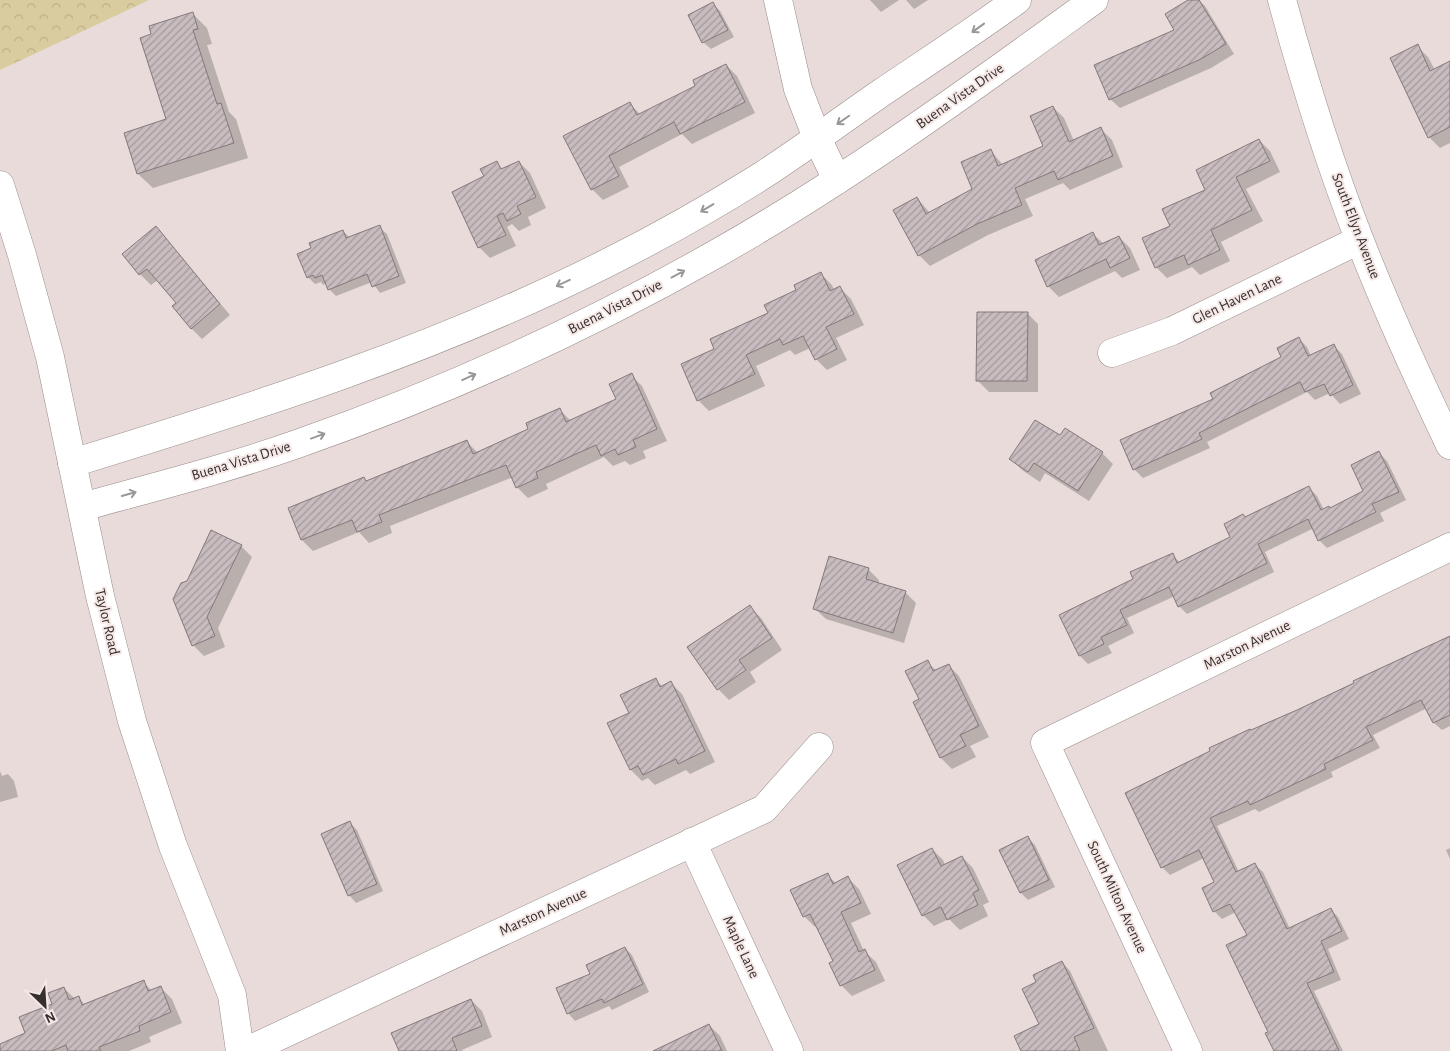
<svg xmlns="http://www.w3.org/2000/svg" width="1450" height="1051" viewBox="0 0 1450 1051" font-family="'Alegreya Sans',sans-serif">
  <defs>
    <pattern id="forest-crowns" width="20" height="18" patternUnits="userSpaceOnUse" patternTransform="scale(1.25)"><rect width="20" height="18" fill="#d9cd9f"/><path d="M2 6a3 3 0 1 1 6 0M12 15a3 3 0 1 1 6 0" fill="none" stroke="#bbb089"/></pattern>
    <pattern id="building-hatch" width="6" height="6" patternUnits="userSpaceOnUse" patternTransform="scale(1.25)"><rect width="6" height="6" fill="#c8bcbf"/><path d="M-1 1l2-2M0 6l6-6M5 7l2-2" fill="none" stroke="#a3999c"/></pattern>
  </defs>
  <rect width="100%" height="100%" fill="#e8dbd9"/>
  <!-- forest -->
  <polygon fill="url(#forest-crowns)" points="0,0 149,0 0,70"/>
  <!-- shadow -->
  <g fill="#0003">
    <polygon points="870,0 899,0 881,12"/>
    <polygon points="906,0 928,0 914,9"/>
    <polygon points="1190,0 1199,0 1205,6 1234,54 1211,68 1120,108 1110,99 1176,30"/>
    <polygon points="713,4 720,11 734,37 711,49 703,42"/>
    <polygon points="192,13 207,28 212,44 207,45 229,112 236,119 248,158 153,188 138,174 125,134 168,120 153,35"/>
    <polygon points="1417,46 1428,57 1435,70 1450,63 1450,143 1440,148 1429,137"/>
    <polygon points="726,65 737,76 755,113 692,144 682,134 619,167 629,187 603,200 592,189 629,103 641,115 697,87"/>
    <polygon points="1053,107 1064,118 1074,141 1101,129 1112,140 1123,167 1070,190 1063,183 1025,199 1033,216 988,235 930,266 919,255 917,198 930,213 974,190 991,151 1003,165 1045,147"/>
    <polygon points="1259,140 1270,151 1280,172 1246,189 1263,221 1221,242 1230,261 1200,275 1192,267 1167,278 1156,267 1171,226"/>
    <polygon points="519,162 530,173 546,208 528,217 531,225 519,231 512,224 507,227 516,246 490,258 479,247 486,177 496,163 503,170"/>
    <polygon points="379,227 387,234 406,283 380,293 372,282 336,296 329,289 326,283 323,285 321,282 315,284 308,277 313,249 343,231 350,238"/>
    <polygon points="1093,234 1104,244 1119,237 1130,248 1140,270 1122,278 1115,271 1059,297 1048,286"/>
    <polygon points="166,239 230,315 202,339 191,328 178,303 158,280 151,285 140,274"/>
    <polygon points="821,274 832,285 834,290 840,288 851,299 864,325 836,338 847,360 827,370 816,359 810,348 795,355 790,350 756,366 765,386 709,411 698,400 716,349 769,313"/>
    <polygon points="1027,313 1038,324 1038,392 989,392 978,381"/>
    <polygon points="1299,339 1307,347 1311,356 1333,345 1342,354 1361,394 1340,404 1330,393 1315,400 1307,392 1207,442 1210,448 1143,478 1134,469 1215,399 1283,357"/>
    <polygon points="631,375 642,386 667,441 643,451 646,458 630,465 625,461 613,466 604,457 546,484 548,489 528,498 517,487 513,477 390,526 392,533 369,543 359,532 313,551 302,540 364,478 367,482 467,442 478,453 530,430 559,409 570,420 618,400"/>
    <polygon points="1060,437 1102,453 1113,464 1089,501 1045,473 1040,482 1022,470 1011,459"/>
    <polygon points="1379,453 1387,461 1406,500 1380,513 1384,521 1327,548 1319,540 1314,528 1265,552 1274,572 1187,614 1179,606 1175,596 1127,618 1134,633 1108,646 1112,653 1088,664 1080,656 1061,615 1135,579 1172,555 1181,563 1232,538 1246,518 1309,488 1317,496 1324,510 1330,509 1365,491"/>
    <polygon points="241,546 252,557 218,628 225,647 204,656 193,645 188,582"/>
    <polygon points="868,569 879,580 878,584 905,592 916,603 904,643 826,619 814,608"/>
    <polygon points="750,607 761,618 782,650 750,672 756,682 729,700 718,689"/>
    <polygon points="1450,637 1450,726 1442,730 1434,723 1427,708 1373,735 1380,748 1331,772 1333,777 1259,812 1255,809 1217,826 1239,872 1255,865 1263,872 1290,929 1330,909 1338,917 1349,939 1328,949 1341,980 1314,991 1343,1051 1275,1051 1248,936 1236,912 1222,919 1214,911 1216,883 1204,858 1170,875 1162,867 1298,711 1437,642 1438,643"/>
    <polygon points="927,662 937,671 948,665 959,676 989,737 970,746 976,757 952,769 941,758 914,703 920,700"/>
    <polygon points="655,679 663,687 671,683 682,694 715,762 690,774 686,770 655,785 648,778 642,781 631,770 609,724 630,713"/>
    <polygon points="0,771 2,776 8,774 14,781 18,797 0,802"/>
    <polygon points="350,823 357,830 383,891 356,903 349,895"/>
    <polygon points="1028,838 1035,845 1055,887 1028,900 1021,893 1001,851"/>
    <polygon points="1450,848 1450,859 1446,850"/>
    <polygon points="932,849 943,860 945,865 962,857 973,868 989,902 983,905 988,916 960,930 949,919 934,926 923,915"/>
    <polygon points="827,875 836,883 848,878 859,889 871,914 851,923 864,951 876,962 885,981 852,996 841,985 835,962 818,926 815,927 804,916"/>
    <polygon points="625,948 632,955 649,992 612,1010 609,1006 575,1021 568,1013 592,974"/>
    <polygon points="1062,962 1070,971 1108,1051 1022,1051 1041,1025 1038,982"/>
    <polygon points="143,982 152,991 161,988 172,999 182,1023 149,1037 151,1042 129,1051 0,1051 0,1046 27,1034 54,1004 64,988 75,999 79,998 85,1005"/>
    <polygon points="471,1000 482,1011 492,1037 462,1050 463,1051 401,1051"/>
    <polygon points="709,1025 720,1036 727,1051 673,1051"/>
  </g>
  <!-- building -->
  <g fill="url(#building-hatch)" stroke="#83787b">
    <polygon points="1188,0 1199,0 1226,44 1201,59 1109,100 1094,65 1174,30 1165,14"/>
    <polygon points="713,2 728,30 702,43 688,15"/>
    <polygon points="193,12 198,29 193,30 217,104 221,103 234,143 137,174 124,133 166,119 140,38 151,34 149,26"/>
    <polygon points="1418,44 1430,71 1450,61 1450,127 1428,138 1390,58"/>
    <polygon points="726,64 745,102 680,134 674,122 609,156 619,176 591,190 563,136 630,102 637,115 695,86 693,80"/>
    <polygon points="1053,106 1069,142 1101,127 1113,156 1058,180 1054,171 1015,188 1022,205 977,224 918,256 893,210 917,197 926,214 972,189 961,162 991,149 998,166 1043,146 1030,116"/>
    <polygon points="1259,139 1270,161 1236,177 1252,210 1211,230 1220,250 1188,265 1184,255 1155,268 1142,238 1170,226 1162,209 1205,190 1196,170"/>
    <polygon points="497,161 501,169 519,161 536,197 517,206 521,214 507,221 503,213 497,216 506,235 478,248 452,192 484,176 480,169"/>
    <polygon points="380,225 399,276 372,287 367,274 328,290 322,275 315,278 313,275 307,278 297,254 311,248 309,243 343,230 346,238"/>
    <polygon points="156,226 220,304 191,329 172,306 176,303 147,269 139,275 122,254"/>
    <polygon points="1093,232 1099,245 1119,236 1130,258 1110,268 1106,259 1047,287 1035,260"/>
    <polygon points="821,272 830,291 840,286 854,314 826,327 837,349 815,360 803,336 783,345 780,339 746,355 755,374 697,401 681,364 714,349 710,339 768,313 764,305 796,290 794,285"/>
    <polygon points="977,312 1028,312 1027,381 976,381"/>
    <polygon points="1299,337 1308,356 1334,344 1353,385 1330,396 1324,384 1305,392 1300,382 1199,433 1202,439 1133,470 1120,440 1213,399 1210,393 1281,357 1277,348"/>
    <polygon points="632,373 657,429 633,440 636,447 618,455 615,449 601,456 596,445 536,472 538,478 516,488 506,465 379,515 382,522 357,532 352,520 301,540 288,508 364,477 366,481 467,440 473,454 528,429 526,423 560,408 566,422 616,399 609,384"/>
    <polygon points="1035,420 1060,435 1065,428 1103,452 1078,491 1034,463 1028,472 1009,459"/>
    <polygon points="1379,451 1399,492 1372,504 1376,512 1318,541 1308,519 1258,544 1267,563 1200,597 1178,607 1169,587 1120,610 1127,625 1101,637 1104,644 1079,656 1059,615 1133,579 1130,572 1173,553 1177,563 1230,537 1224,524 1243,514 1245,517 1309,486 1321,510 1329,506 1330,508 1363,491 1351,465"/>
    <polygon points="211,530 242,545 207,617 215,636 192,646 173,599 181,583 187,581"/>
    <polygon points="829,556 869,568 866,579 906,591 893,633 813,609"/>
    <polygon points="750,605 772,638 739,660 746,670 717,690 687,647"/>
    <polygon points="1450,636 1450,715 1433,723 1421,700 1366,727 1373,740 1324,764 1326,769 1250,805 1248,801 1210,818 1236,872 1255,863 1287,929 1331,908 1342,931 1321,941 1334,972 1307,983 1339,1051 1274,1051 1265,1033 1268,1032 1226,945 1247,935 1230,904 1213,912 1202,888 1214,882 1199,850 1161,868 1125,793 1210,751 1209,748 1250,729 1251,730 1297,710 1354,683 1353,681"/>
    <polygon points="928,660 933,671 949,664 979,726 960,735 966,746 940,758 913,702 919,699 905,671"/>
    <polygon points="656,678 660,687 671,681 705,751 678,764 676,759 643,775 638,766 630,770 607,723 629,713 620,695"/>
    <polygon points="350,821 377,884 348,896 321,834"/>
    <polygon points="1028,836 1049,880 1020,893 999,850"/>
    <polygon points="932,848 941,866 962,856 979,890 973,893 978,905 947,920 941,907 922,916 897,865"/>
    <polygon points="828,873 833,884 848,876 861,903 841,912 859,952 865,949 875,970 840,986 829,963 833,961 810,914 803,917 790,890"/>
    <polygon points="625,947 643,984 604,1003 602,999 567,1014 556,988 590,974 586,965"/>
    <polygon points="1062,961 1094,1028 1074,1037 1080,1051 1021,1051 1014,1036 1039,1024 1022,989 1036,982 1033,975"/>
    <polygon points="144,980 148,991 161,986 171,1012 139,1026 140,1031 99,1047 101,1051 68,1051 66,1045 52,1051 0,1051 0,1044 25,1033 19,1017 52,1004 48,993 64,987 69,1000 79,996 82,1005"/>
    <polygon points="471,999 482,1026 452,1038 457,1051 399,1051 391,1033"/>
    <polygon points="709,1024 722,1051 653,1051"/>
  </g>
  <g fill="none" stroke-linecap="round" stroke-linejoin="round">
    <!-- minor casing -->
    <g stroke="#988d8a" stroke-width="29">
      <g id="minor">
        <polyline points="778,0 798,89 817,138 837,180"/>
        <path d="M1282,0C1304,81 1329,162 1360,241C1387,310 1418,378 1450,445"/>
        <polyline points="0,185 22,255 50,357 100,596 132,721 173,846 232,995 240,1051"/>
        <polyline points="1112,353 1172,331 1359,240"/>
        <path d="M72,463C255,407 434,350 605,264C659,237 712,207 763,175C803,149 842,120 881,93C927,62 973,32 1017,0"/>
        <path d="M82,507C154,487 226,469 297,444C441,394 581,330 714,255C847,180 971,89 1094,0"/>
        <polyline points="692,842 789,1051"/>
        <polyline points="247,1051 764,809 819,747"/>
        <polyline points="1188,1051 1045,743 1450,547"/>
      </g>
    </g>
    <!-- minor -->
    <use href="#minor" stroke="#fff" stroke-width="28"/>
  </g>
  <!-- one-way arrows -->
  <defs><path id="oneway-shaft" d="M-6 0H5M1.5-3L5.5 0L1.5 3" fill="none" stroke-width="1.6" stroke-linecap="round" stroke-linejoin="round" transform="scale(1.25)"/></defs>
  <g stroke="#9a9897">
    <use href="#oneway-shaft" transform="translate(978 28) rotate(144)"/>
    <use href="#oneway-shaft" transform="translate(843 120) rotate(145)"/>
    <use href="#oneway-shaft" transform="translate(707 208) rotate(149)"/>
    <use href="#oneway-shaft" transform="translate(678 274) rotate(-28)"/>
    <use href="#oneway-shaft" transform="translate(563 283) rotate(155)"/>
    <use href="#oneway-shaft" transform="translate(469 377) rotate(-24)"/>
    <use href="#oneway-shaft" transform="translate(318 436) rotate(-20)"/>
    <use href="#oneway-shaft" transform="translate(129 494) rotate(-16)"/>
  </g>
  <g text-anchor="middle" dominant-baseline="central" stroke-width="4" stroke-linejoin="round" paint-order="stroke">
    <!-- street labels -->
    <g font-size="15" fill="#35302f" stroke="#f5e8e6">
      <text transform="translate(960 96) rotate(-35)">Buena Vista Drive</text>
      <text transform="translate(1356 226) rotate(69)">South Ellyn Avenue</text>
      <text transform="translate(1237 299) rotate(-26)">Glen Haven Lane</text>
      <text transform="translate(615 307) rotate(-27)">Buena Vista Drive</text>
      <text transform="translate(241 461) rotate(-17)">Buena Vista Drive</text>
      <text transform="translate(107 622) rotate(77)">Taylor Road</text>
      <text transform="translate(1247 645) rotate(-26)">Marston Avenue</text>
      <text transform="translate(1117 897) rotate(65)">South Milton Avenue</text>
      <text transform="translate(543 912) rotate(-25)">Marston Avenue</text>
      <text transform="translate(741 947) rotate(65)">Maple Lane</text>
    </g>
  </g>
  <!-- north arrow -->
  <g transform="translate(45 1006) rotate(155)" stroke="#f5e8e6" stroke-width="4" paint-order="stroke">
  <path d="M0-4L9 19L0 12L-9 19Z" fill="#35302f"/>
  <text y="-8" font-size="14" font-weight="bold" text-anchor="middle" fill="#35302f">N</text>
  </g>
</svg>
